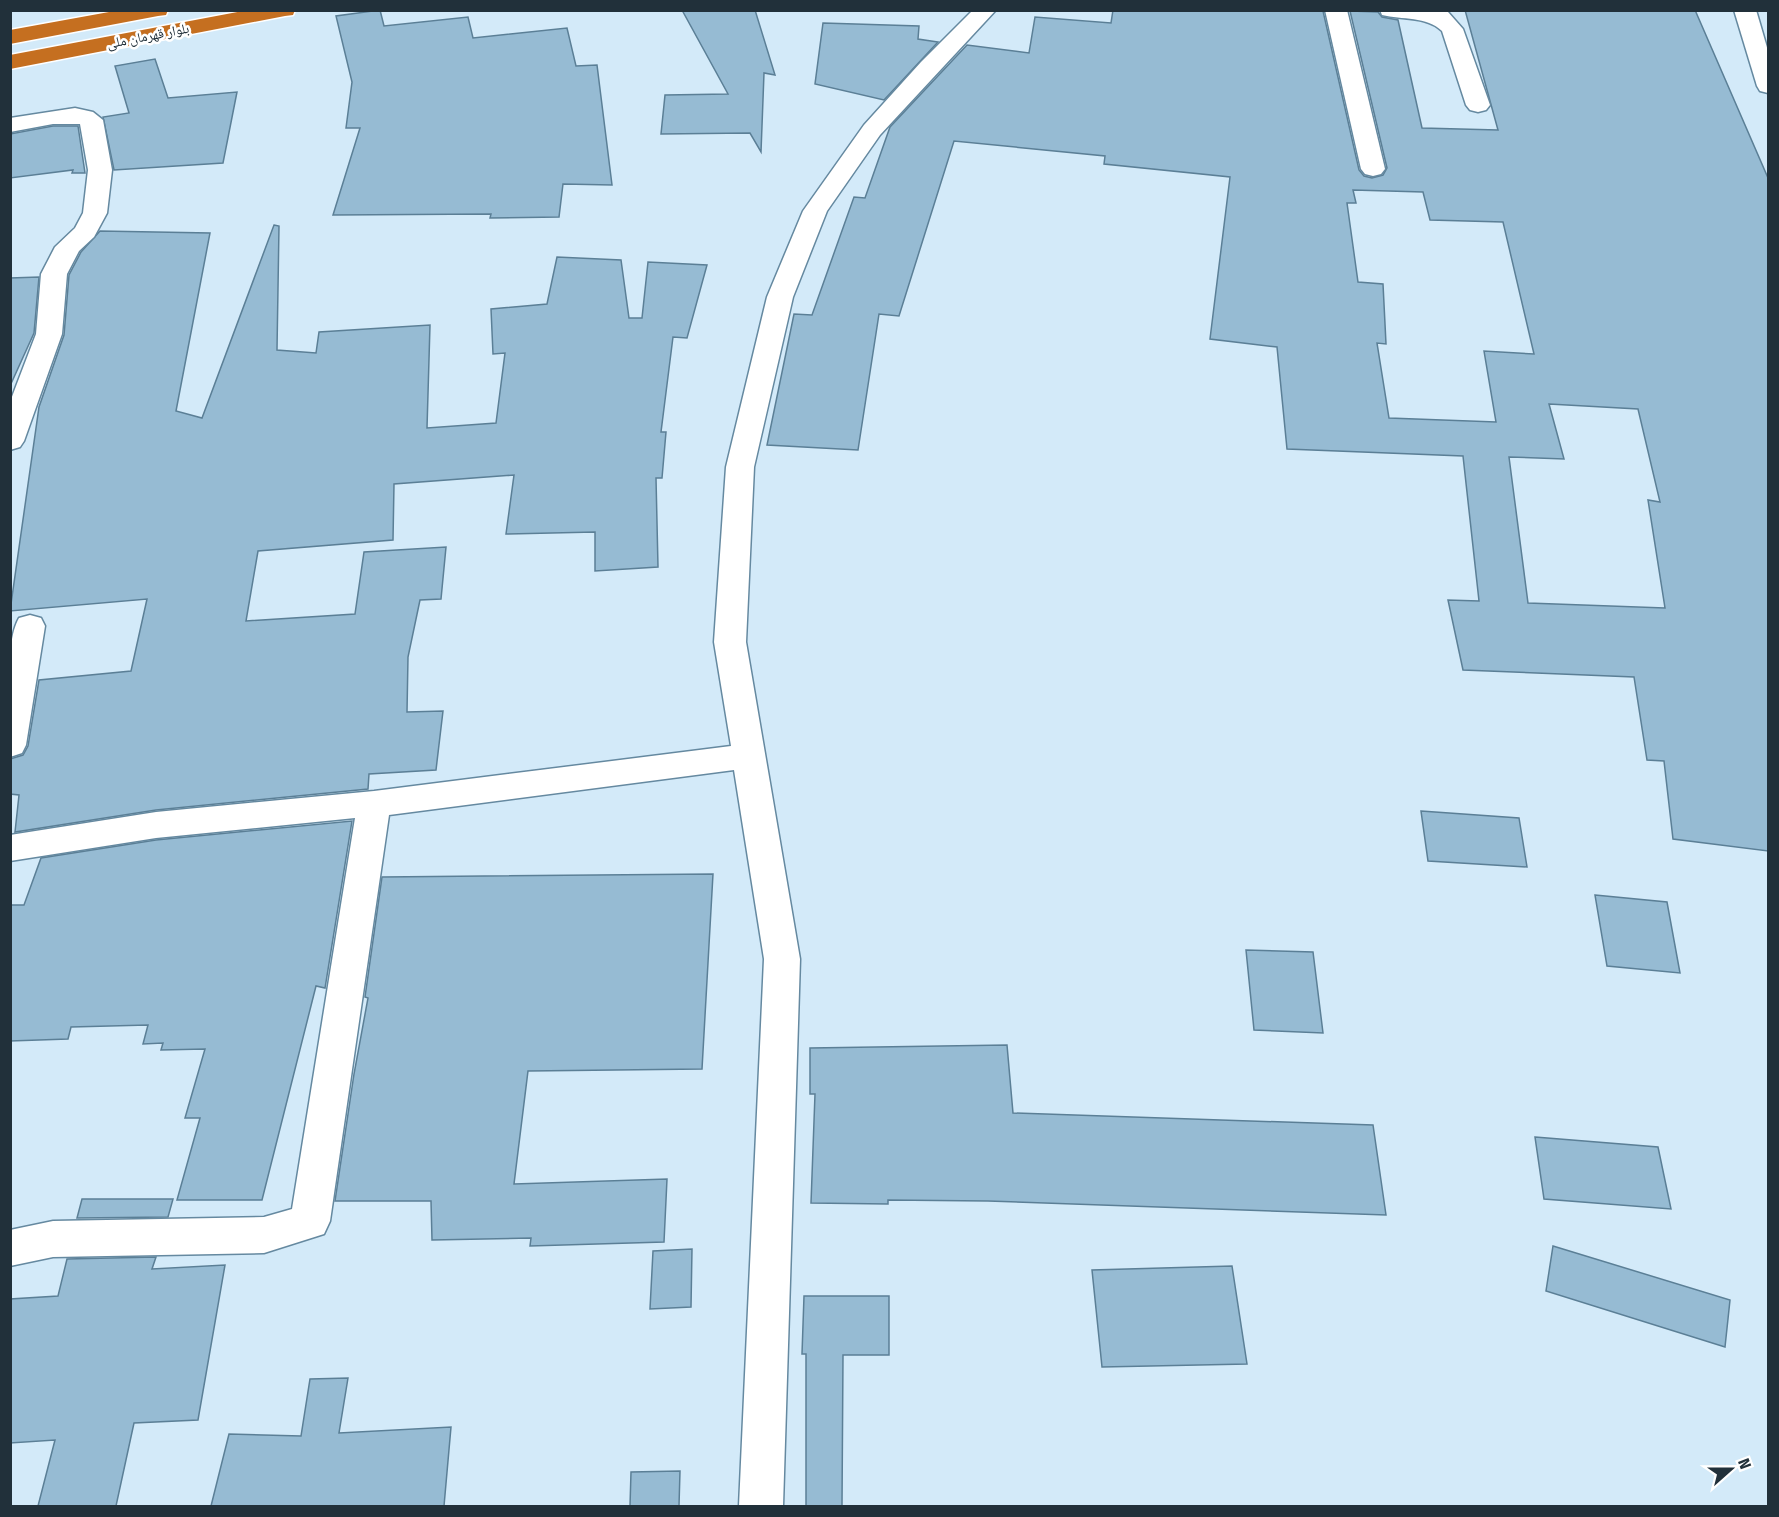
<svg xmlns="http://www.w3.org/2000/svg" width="1779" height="1517" viewBox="0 0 1779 1517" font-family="'Fira Sans Condensed','Noto Naskh Arabic',sans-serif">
  <rect width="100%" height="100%" fill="#d3eaf9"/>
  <!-- building -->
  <g fill="#96bbd3" stroke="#5b7f96" stroke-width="1.5" fill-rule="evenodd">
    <polygon points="380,10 384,26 468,17 473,38 567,28 576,66 597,65 612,185 563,184 559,217 490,218 491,214 333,215 360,128 346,128 352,82 336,16"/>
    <polygon points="682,10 755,10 775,75 764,73 761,152 750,133 661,134 665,95 728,94"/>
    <path d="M1113,10L1323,11L1359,170L1364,176L1372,178L1383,175L1387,168L1350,11L1378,12L1382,17L1398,20L1422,128L1498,130L1465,10H1695L1768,178V851L1673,839L1664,761L1647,760L1634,677L1463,670L1448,600L1479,601L1463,456L1287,449L1277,347L1210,339L1230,177L1104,164L1105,156L954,141L899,316L879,314L858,450L767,445L794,314L812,315L854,197L865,198L890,127L967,45L1029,53L1035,17L1111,23ZM1353,190L1423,192L1430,220L1503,222L1534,354L1484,351L1496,422L1389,418L1377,343L1386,344L1383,284L1358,282L1347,203H1356ZM1549,404L1638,409L1660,502L1648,500L1665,608L1528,603L1509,457L1564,459Z"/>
    <polygon points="823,23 919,26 918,39 938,42 884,100 815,84"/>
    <polygon points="155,59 168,98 237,92 223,163 114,170 103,117 129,113 115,66"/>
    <polygon points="53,126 78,126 85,173 72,173 73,170 10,178 10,134"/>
    <polygon points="274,225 279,226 277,350 316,353 319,332 430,325 427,428 496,423 505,353 493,354 491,309 547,304 557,257 621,260 629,318 642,318 648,262 707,265 687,338 673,337 661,432 666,432 662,478 656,478 658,567 595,571 595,532 506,534 514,475 394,484 393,540 258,551 246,621 355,614 364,552 446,547 441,599 420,600 408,657 407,712 443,711 436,770 369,774 368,789 156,810 15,832 19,795 10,794 10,759 23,755 28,746 39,680 131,671 147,599 10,611 39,407 64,335 69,275 81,252 100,231 210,233 176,411 202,418"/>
    <polygon points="39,277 34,333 10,386 10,278"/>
    <polygon points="1421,811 1519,818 1527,867 1428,861"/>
    <polygon points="352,821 325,988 316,986 262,1200 177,1200 200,1118 185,1118 205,1049 161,1050 163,1043 143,1044 148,1025 71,1027 68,1039 10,1041 10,905 24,905 41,858 156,840"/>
    <polygon points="713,874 702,1069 528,1071 514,1184 667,1179 664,1242 530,1246 531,1238 432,1240 431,1201 335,1201 354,1074 368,998 365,997 382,877"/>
    <polygon points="1595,895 1667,902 1680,973 1607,966"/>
    <polygon points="1246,950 1313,952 1323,1033 1254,1030"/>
    <polygon points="1007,1045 1013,1113 1373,1125 1386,1215 988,1201 888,1200 888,1204 811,1203 815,1094 810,1094 810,1048"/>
    <polygon points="1535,1137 1658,1147 1671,1209 1544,1199"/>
    <polygon points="82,1199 173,1199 168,1217 77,1218"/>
    <polygon points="1553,1246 1730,1300 1725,1347 1546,1291"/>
    <polygon points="692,1249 691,1307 650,1309 653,1251"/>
    <polygon points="156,1257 152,1269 225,1265 198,1420 134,1423 116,1506 38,1506 55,1440 10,1443 10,1299 58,1296 67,1259"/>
    <polygon points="1232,1266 1247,1364 1102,1367 1092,1270"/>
    <polygon points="804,1296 889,1296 889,1355 843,1355 842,1506 806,1506 806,1354 802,1354"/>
    <polygon points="348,1378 339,1433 451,1427 444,1506 211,1506 229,1434 301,1436 310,1379"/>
    <polygon points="680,1471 679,1506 630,1506 631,1472"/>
  </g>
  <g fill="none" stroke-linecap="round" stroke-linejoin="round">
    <!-- minor casing -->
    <g stroke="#6589a0" stroke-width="3">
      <g id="minor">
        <polygon points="973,10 996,10 880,135 827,211 793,297 754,467 746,642 800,959 783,1506 739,1506 764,959 734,770 389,815 330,1221 324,1234 264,1253 53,1257 10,1266 10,1230 53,1221 264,1217 292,1209 355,818 156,838 10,861 10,835 156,812 374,791 731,746 714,642 726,467 767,297 803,211 864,125 921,62"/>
        <polygon points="1325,10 1347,10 1385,169 1381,174 1373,176 1365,174 1361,169"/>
        <path d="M1380,10L1448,12L1463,29L1490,105L1486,110L1478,112L1470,110L1466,105L1442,31C1427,16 1402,20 1382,15Z"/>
        <polygon points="1734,10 1756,10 1768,51 1768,93 1760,91 1757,86"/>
        <polygon points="75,108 93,112 103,120 112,170 107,213 94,237 79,251 67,274 62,334 24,441 20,447 10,450 10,402 36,334 41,274 55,247 75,228 83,213 88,170 80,124 53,124 10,132 10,118"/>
        <path d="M30,615L41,618L45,626L26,745L22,753L10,757C10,724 3,645 19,618Z"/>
      </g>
    </g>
    <!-- highway casing -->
    <g stroke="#fff" stroke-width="3">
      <g id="highway">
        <polygon points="120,10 168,10 166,15 158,16 10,44 10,30"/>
        <polygon points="248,10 295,10 293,15 285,16 10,69 10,55"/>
      </g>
    </g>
    <!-- minor -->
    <use href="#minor" fill="#fff" fill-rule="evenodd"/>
    <!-- highway -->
    <use href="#highway" fill="#c56f20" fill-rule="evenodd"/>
  </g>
  <g text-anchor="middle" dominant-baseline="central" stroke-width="5" stroke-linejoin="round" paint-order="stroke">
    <!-- far-street labels -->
    <g font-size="14" fill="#21303a" stroke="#fff">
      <text transform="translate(148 36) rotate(-11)">بلوار قهرمان ملی</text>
    </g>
  </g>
  <!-- border -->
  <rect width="1779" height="1517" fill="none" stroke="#21303a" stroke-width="24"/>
  <!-- north arrow -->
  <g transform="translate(1731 1469) rotate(69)" stroke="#ffffff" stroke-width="4.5" paint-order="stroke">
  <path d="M0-4.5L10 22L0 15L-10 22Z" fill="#21303a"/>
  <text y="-9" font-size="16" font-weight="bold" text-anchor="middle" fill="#21303a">N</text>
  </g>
</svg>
